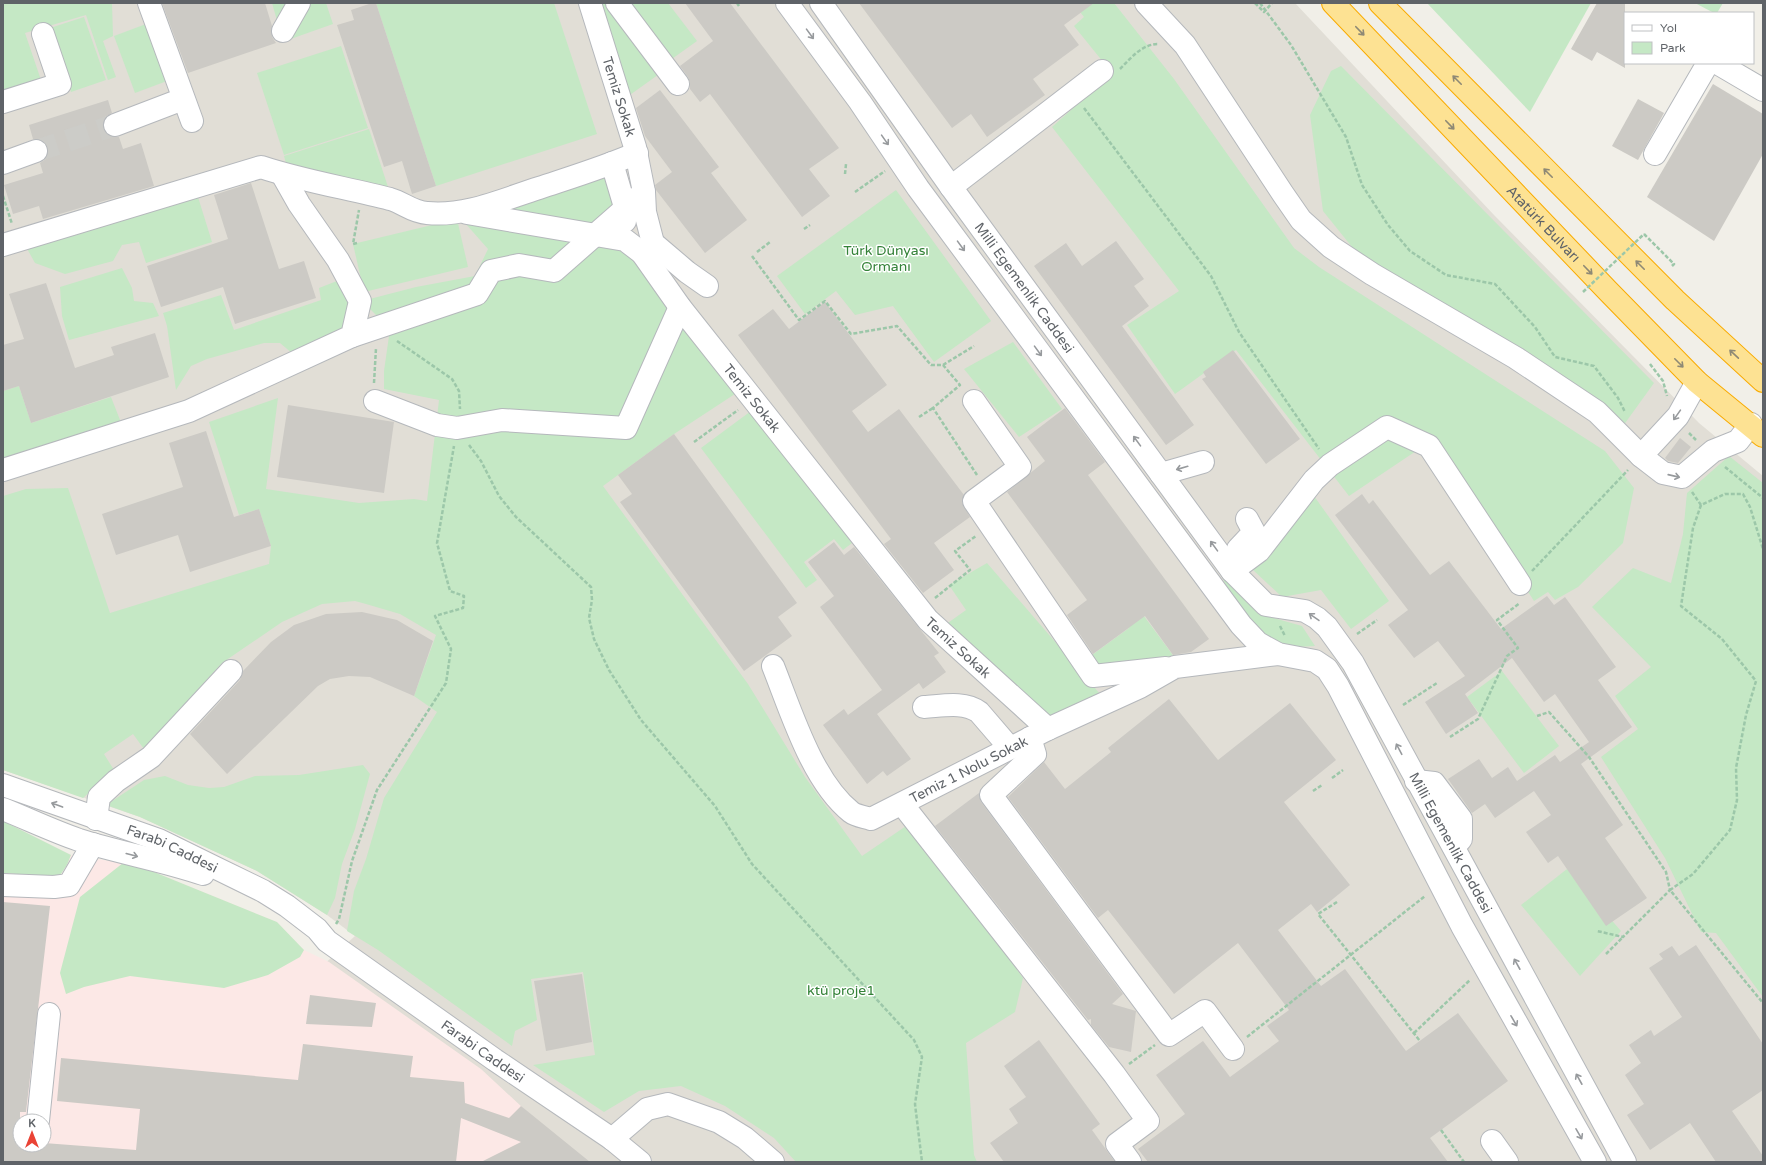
<svg xmlns="http://www.w3.org/2000/svg" width="1766" height="1165" viewBox="0 0 1766 1165" font-family="'Varela Round',sans-serif">
  <rect width="100%" height="100%" fill="#f1efe8"/>
  <!-- education -->
  <polygon fill="#e1ded6" points="3,3 1295,3 1494,215 1699,423 1763,476 1763,1162 438,1162 320,968 355,936 327,915 257,871 140,817 3,770"/>
  <!-- medical -->
  <path fill="#fce8e6" fill-rule="evenodd" d="M3,821L71,855L123,863L154,872L277,922L304,950L329,962L481,1069L581,1162H3ZM20,1121H44V1145H20Z"/>
  <!-- green -->
  <g fill="#c5e8c5">
    <polygon points="3,3 112,3 113,36 103,41 116,77 108,80 86,15 25,33 41,80 3,92"/>
    <polygon points="272,3 291,3 278,24"/>
    <polygon points="304,3 326,3 333,24 285,41"/>
    <polygon points="376,3 554,3 597,134 436,186"/>
    <polygon points="597,3 610,3 662,72 627,97"/>
    <polygon points="629,3 668,3 697,41 669,61"/>
    <polygon points="1073,3 1114,3 1174,79 1294,248 1319,267 1605,451 1634,488 1623,543 1578,587 1555,600 1548,592 1534,601 1431,441 1349,496 1236,350 1175,394 1127,325 1179,291 1052,127 1112,73 1074,26 1084,17"/>
    <polygon points="1427,3 1591,3 1530,112"/>
    <polygon points="1695,3 1723,3 1717,13 1714,13"/>
    <polygon points="84,17 106,80 71,92 50,28"/>
    <polygon points="146,24 167,81 135,93 114,36"/>
    <polygon points="341,46 368,128 284,155 257,73"/>
    <polygon points="1341,66 1654,383 1623,426 1356,252 1323,211 1310,115 1331,71"/>
    <polygon points="369,129 389,190 287,167 284,156"/>
    <polygon points="606,170 618,205 591,226 490,210"/>
    <polygon points="896,190 991,321 934,362 893,306 855,315 836,291 805,314 777,276"/>
    <polygon points="198,197 212,242 146,263 139,242 122,245 113,261 65,274 35,263 25,245 121,214 132,218"/>
    <polygon points="457,219 468,267 364,292 353,244"/>
    <polygon points="465,223 616,248 637,262 672,316 741,390 674,434 603,486 748,684 805,777 862,856 912,822 1023,978 1015,1012 966,1043 974,1155 977,1162 796,1162 774,1138 725,1106 681,1086 639,1091 604,1112 533,1065 595,1055 583,972 531,979 537,1020 515,1031 512,1046 378,950 347,931 354,891 366,859 384,798 437,712 414,696 436,635 400,614 366,604 355,601 322,604 282,622 222,663 144,749 133,734 104,754 114,770 83,798 3,770 3,496 26,489 68,488 110,613 269,564 271,546 259,509 239,515 209,422 278,398 266,489 359,503 414,499 427,501 439,400 384,389 384,371 390,329 362,301 416,287 475,276 488,249"/>
    <polygon points="122,268 132,288 134,301 153,303 159,316 69,340 62,316 60,287"/>
    <polygon points="342,279 353,299 345,330 293,354 280,343 264,343 207,359 191,366 176,390 167,326 163,313 221,295 234,330 321,300 319,288"/>
    <polygon points="1013,342 1062,409 1019,437 964,369"/>
    <polygon points="19,386 31,423 111,397 122,425 3,463 3,391"/>
    <polygon points="751,411 852,543 843,550 834,539 804,562 817,580 806,588 701,448"/>
    <polygon points="1729,456 1763,483 1763,997 1716,933 1701,932 1665,858 1601,757 1638,729 1615,696 1651,667 1592,607 1633,568 1671,583 1683,534 1687,493"/>
    <polygon points="1314,496 1389,601 1351,629 1321,590 1282,597 1252,569"/>
    <polygon points="987,563 1101,695 1042,726 945,625 966,610 949,585"/>
    <polygon points="1109,569 1178,662 1102,669 1092,655 1129,628"/>
    <path d="M1223,576L1263,615L1302,626L1315,646L1277,648C1263,634 1223,595 1223,576Z"/>
    <polygon points="1502,671 1559,746 1524,773 1467,697"/>
    <polygon points="363,765 370,774 355,829 342,864 335,898 327,915 257,871 140,817 106,805 144,780 165,776 188,785 209,788 224,787 255,776 299,775"/>
    <polygon points="3,821 71,855 67,865 59,877 3,873"/>
    <polygon points="123,863 154,872 277,922 304,950 300,957 268,975 224,988 130,976 84,987 66,994 60,973 80,897"/>
    <polygon points="1567,869 1621,931 1580,976 1521,905"/>
  </g>
  <!-- building -->
  <g fill="#cccac5">
    <polygon points="162,3 265,3 272,26 272,37 276,43 188,73"/>
    <polygon points="372,3 376,3 436,186 412,194 402,161 384,167 337,25 354,20 351,10"/>
    <polygon points="685,3 730,3 839,148 809,169 830,196 802,217 710,94 700,102 690,89 690,83 688,77 680,66 713,41"/>
    <polygon points="859,3 1094,3 1064,25 1079,45 1033,79 1045,95 987,137 971,114 952,128"/>
    <polygon points="1597,3 1625,3 1625,68 1597,52 1592,61 1571,49"/>
    <polygon points="1713,84 1763,114 1763,154 1714,241 1647,197"/>
    <polygon points="660,90 719,167 711,173 747,220 705,253 656,190 655,185 672,172 645,136 636,108"/>
    <polygon points="1638,99 1664,113 1638,160 1612,146"/>
    <polygon points="108,100 112,113 105,117 103,123 104,130 107,135 113,137 119,137 123,149 141,143 154,186 43,219 39,206 13,214 4,185 43,173 40,163 46,159 48,153 48,146 44,142 39,139 33,139 29,125"/>
    <polygon points="251,183 279,269 304,261 316,298 235,324 223,287 161,307 147,266 228,239 214,195"/>
    <polygon points="1116,241 1144,279 1134,286 1149,306 1122,326 1194,425 1166,445 1034,266 1066,243 1082,266"/>
    <polygon points="46,283 75,368 114,355 111,347 155,333 169,377 31,423 19,386 3,391 3,345 24,339 9,294"/>
    <polygon points="825,302 887,385 852,411 868,432 899,409 964,495 962,502 970,517 934,543 954,570 923,593 884,544 891,539 738,335 773,309 789,329"/>
    <polygon points="1233,350 1300,439 1266,464 1202,379 1206,377 1203,372"/>
    <polygon points="288,405 394,422 384,493 277,477"/>
    <polygon points="1065,408 1105,462 1088,475 1209,639 1191,652 1173,655 1145,616 1093,654 1067,615 1087,600 1007,492 1045,461 1027,437"/>
    <polygon points="206,431 234,517 259,509 271,546 190,572 178,535 116,555 102,514 183,487 169,443"/>
    <polygon points="674,434 797,603 778,617 792,636 744,671 620,502 632,494 618,475"/>
    <polygon points="1680,438 1691,447 1678,463 1668,461 1665,458"/>
    <polygon points="1362,494 1369,504 1373,500 1430,575 1449,561 1501,629 1547,596 1554,605 1565,597 1616,667 1598,680 1632,727 1581,764 1623,825 1605,838 1647,898 1606,926 1558,856 1548,863 1526,832 1551,815 1534,791 1495,818 1485,804 1472,813 1448,779 1479,759 1492,778 1508,767 1517,781 1555,755 1560,762 1589,742 1555,694 1544,702 1512,658 1465,694 1478,713 1446,734 1425,702 1465,676 1438,641 1414,658 1388,625 1408,610 1335,515"/>
    <polygon points="834,542 844,555 854,547 939,653 934,656 946,672 923,689 919,683 877,714 911,759 887,776 883,771 867,784 823,725 844,709 848,715 882,690 820,607 834,596 808,562"/>
    <polygon points="362,612 397,620 433,641 414,696 370,677 349,676 330,679 318,686 227,774 190,734 240,680 243,671 271,642 294,625 326,614"/>
    <polygon points="1169,699 1218,760 1290,703 1336,760 1284,802 1350,885 1317,912 1311,904 1278,930 1321,986 1345,969 1406,1051 1458,1013 1508,1081 1430,1138 1448,1162 1148,1162 1138,1149 1185,1114 1156,1075 1203,1041 1230,1077 1279,1041 1267,1026 1289,1010 1238,943 1174,994 1108,910 1098,918 1008,797 1044,762 1065,789 1111,752 1108,748"/>
    <polygon points="979,793 981,802 1123,994 1112,1004 1136,1011 1131,1052 1109,1047 1091,1025 1091,1019 1088,1020 935,826"/>
    <polygon points="3,902 50,906 26,1112 20,1112 20,1145 44,1145 44,1143 136,1150 140,1109 57,1101 61,1058 298,1080 303,1044 413,1056 410,1077 464,1082 465,1103 509,1118 521,1106 590,1162 481,1162 521,1142 461,1118 456,1162 3,1162"/>
    <polygon points="1696,945 1763,1044 1763,1090 1732,1111 1763,1156 1763,1162 1716,1162 1690,1123 1650,1150 1627,1115 1644,1104 1625,1075 1641,1063 1629,1045 1651,1030 1654,1036 1682,1017 1649,968 1663,959 1659,954 1672,946 1679,956"/>
    <polygon points="582,974 592,1042 546,1051 534,981"/>
    <polygon points="310,995 376,1003 372,1027 306,1024"/>
    <polygon points="1039,1040 1100,1124 1092,1130 1115,1162 1004,1162 990,1143 1018,1123 1009,1109 1026,1097 1004,1066"/>
  </g>
  <g fill="none" stroke-linecap="round" stroke-linejoin="round">
    <!-- minor-tunnel -->
    <polyline stroke="#ccccc8" stroke-width="22" stroke-dasharray="22 11" stroke-linecap="butt" points="36,151 115,125"/>
    <!-- minor casing -->
    <g stroke="#b5b8bc" stroke-width="24">
      <g id="minor">
        <polyline points="149,3 192,121"/>
        <path id="s1" d="M590,3L635,147L644,192L645,212L653,243"/>
        <polyline points="617,3 678,84"/>
        <polyline points="787,3 860,102 918,188 1241,625 1258,643 1278,654 1315,661 1327,669 1338,686 1462,926 1595,1162"/>
        <path id="s2" d="M821,3L951,187L1232,571L1266,605L1305,611L1317,618L1327,627L1353,663L1625,1162"/>
        <polyline points="1146,3 1185,45 1283,194 1301,220 1331,247 1372,274 1516,358 1597,412 1641,456 1663,473 1682,477 1713,451 1738,441 1751,424"/>
        <polyline points="283,31 299,3"/>
        <polyline points="1717,63 1763,90"/>
        <polyline points="3,102 60,84 43,34"/>
        <polyline points="115,125 183,99"/>
        <polyline points="1655,154 1708,63"/>
        <polyline points="3,163 36,151"/>
        <polyline points="612,163 625,207 625,221"/>
        <polyline points="951,187 1102,71"/>
        <polyline points="467,213 625,240 642,253"/>
        <path id="s3" d="M653,243L642,253L680,307L928,620L1048,729"/>
        <polyline points="653,243 687,272 707,286"/>
        <path d="M3,245L261,167C303,181 347,188 390,199C404,203 412,212 427,213C465,217 504,199 539,188C572,177 605,167 637,153"/>
        <polyline points="352,336 477,294 491,271 519,265 554,271 644,192"/>
        <polyline points="375,401 437,425 457,428 502,420 626,428 680,307"/>
        <polyline points="974,401 1020,467 974,501 1093,676 1166,668"/>
        <polyline points="1641,456 1678,416 1697,382"/>
        <polyline points="3,470 189,411 352,336 360,301 338,260 299,204 282,174"/>
        <polyline points="1161,474 1203,462"/>
        <polyline points="1232,570 1238,549 1254,532 1247,519"/>
        <polyline points="1232,571 1259,551 1314,480 1330,465 1387,427 1429,446 1520,584"/>
        <path id="s4" d="M773,666C791,711 812,781 851,812C856,816 865,817 871,819L1048,729L1140,687L1175,667L1278,654"/>
        <path d="M924,707C942,706 964,701 979,712L1010,748"/>
        <polyline points="1030,738 1035,754 991,795 1169,1035 1205,1011 1233,1049"/>
        <polyline points="1416,781 1434,783 1461,819 1461,839 1454,847"/>
        <path id="s5" d="M3,785L159,840L214,867L263,891L287,906L317,929L327,941L495,1060L612,1139L640,1162"/>
        <polyline points="902,804 1114,1074 1148,1121 1117,1144 1130,1162"/>
        <path d="M3,809C28,819 53,831 79,840C120,853 162,860 203,874"/>
        <polyline points="96,819 99,797 116,781 151,757 231,671"/>
        <polyline points="3,885 54,887 69,885 93,844"/>
        <polyline points="38,1121 49,1014"/>
        <polyline points="612,1139 647,1109 668,1104 719,1122 745,1138 773,1162"/>
        <polyline points="1492,1141 1507,1162"/>
      </g>
    </g>
    <!-- highway casing -->
    <g stroke="#f9ab00" stroke-width="24">
      <g id="highway">
        <path id="s6" d="M1333,3L1607,290L1697,382L1763,436"/>
        <polyline points="1380,3 1675,300 1763,381"/>
      </g>
    </g>
    <!-- path -->
    <g stroke="#9cc7a9" stroke-width="2.5" stroke-dasharray="4 2" stroke-linecap="butt">
      <polyline points="737,3 739,6"/>
      <polyline points="1255,3 1264,12 1272,3"/>
      <polyline points="1260,3 1291,45 1346,137 1362,185 1388,225 1410,251 1446,275 1495,284 1535,327 1555,357 1594,366 1618,398 1625,412"/>
      <path d="M1120,69C1131,58 1142,44 1158,44"/>
      <polyline points="1084,108 1211,276 1239,332 1319,449"/>
      <polyline points="845,174 846,164"/>
      <polyline points="855,192 885,171"/>
      <polyline points="3,196 12,224"/>
      <polyline points="804,229 810,225"/>
      <polyline points="1644,234 1674,264 1672,266"/>
      <polyline points="357,243 353,244 359,210"/>
      <polyline points="757,252 770,242"/>
      <polyline points="752,256 799,320 825,301 851,334 897,326 931,365 943,365 974,346"/>
      <polyline points="397,341 452,379 459,391 460,409"/>
      <polyline points="1650,364 1663,381 1667,396"/>
      <polyline points="943,365 960,385 933,408 977,475"/>
      <polyline points="374,383 376,348"/>
      <polyline points="919,417 933,408"/>
      <polyline points="1689,433 1696,440"/>
      <polyline points="694,442 738,410"/>
      <polyline points="469,445 481,461 499,496 516,517 591,587 592,600 589,618 594,639 609,670 641,720 715,806 752,864 914,1040 922,1057 915,1104 922,1162"/>
      <polyline points="1725,467 1763,498"/>
      <polyline points="1692,492 1701,505 1725,494 1743,494 1750,507 1763,549"/>
      <polyline points="1701,505 1693,528 1681,606 1722,639 1756,681 1746,715 1736,768 1737,800 1730,830 1693,874 1670,890 1763,1003"/>
      <polyline points="1532,571 1628,470"/>
      <polyline points="935,598 970,570 955,551 976,536"/>
      <polyline points="1280,626 1285,636"/>
      <polyline points="1357,634 1377,620"/>
      <polyline points="1403,705 1437,683"/>
      <polyline points="1537,716 1549,712 1589,757 1666,872 1670,890 1623,937 1597,931"/>
      <polyline points="1450,737 1478,719 1507,656 1518,648 1497,620 1520,603"/>
      <polyline points="1332,778 1343,770"/>
      <polyline points="1313,791 1322,785"/>
      <polyline points="1337,902 1318,914 1420,1041"/>
      <polyline points="336,924 339,919 352,861 377,790 446,683 451,649 435,616 463,608 464,596 450,591 437,543 454,446"/>
      <polyline points="1606,954 1623,937"/>
      <polyline points="1414,1033 1470,980"/>
      <polyline points="1247,1037 1425,896"/>
      <polyline points="1129,1064 1155,1045"/>
      <polyline points="1441,1130 1464,1162"/>
    </g>
    <!-- minor -->
    <use href="#minor" stroke="#fff" stroke-width="22"/>
    <!-- highway -->
    <use href="#highway" stroke="#fde293" stroke-width="22"/>
    <!-- path-bridge -->
    <polyline stroke="#9cc7a9" stroke-width="2.5" stroke-dasharray="4 2" stroke-linecap="butt" points="1583,292 1644,234"/>
  </g>
  <!-- one-way arrows -->
  <defs><path id="oneway-shaft" d="M-6 0H5M1.5-3L5.5 0L1.5 3" fill="none" stroke-width="1.6" stroke-linecap="round" stroke-linejoin="round"/></defs>
  <g stroke="#8e8975">
    <use href="#oneway-shaft" transform="translate(1360 31) rotate(46)"/>
    <use href="#oneway-shaft" transform="translate(1457 80) rotate(-135)"/>
    <use href="#oneway-shaft" transform="translate(1450 125) rotate(46)"/>
    <use href="#oneway-shaft" transform="translate(1548 173) rotate(-135)"/>
    <use href="#oneway-shaft" transform="translate(1640 265) rotate(-135)"/>
    <use href="#oneway-shaft" transform="translate(1588 270) rotate(46)"/>
    <use href="#oneway-shaft" transform="translate(1734 354) rotate(-137)"/>
    <use href="#oneway-shaft" transform="translate(1679 363) rotate(45)"/>
  </g>
  <g stroke="#979a9d">
    <use href="#oneway-shaft" transform="translate(810 34) rotate(54)"/>
    <use href="#oneway-shaft" transform="translate(885 140) rotate(55)"/>
    <use href="#oneway-shaft" transform="translate(961 246) rotate(54)"/>
    <use href="#oneway-shaft" transform="translate(1038 351) rotate(54)"/>
    <use href="#oneway-shaft" transform="translate(1677 415) rotate(125)"/>
    <use href="#oneway-shaft" transform="translate(1137 441) rotate(-126)"/>
    <use href="#oneway-shaft" transform="translate(1182 468) rotate(164)"/>
    <use href="#oneway-shaft" transform="translate(1674 476) rotate(13)"/>
    <use href="#oneway-shaft" transform="translate(1214 546) rotate(-126)"/>
    <use href="#oneway-shaft" transform="translate(1314 617) rotate(-145)"/>
    <use href="#oneway-shaft" transform="translate(1399 749) rotate(-118)"/>
    <use href="#oneway-shaft" transform="translate(57 805) rotate(-160)"/>
    <use href="#oneway-shaft" transform="translate(132 855) rotate(15)"/>
    <use href="#oneway-shaft" transform="translate(1517 964) rotate(-119)"/>
    <use href="#oneway-shaft" transform="translate(1514 1021) rotate(60)"/>
    <use href="#oneway-shaft" transform="translate(1579 1079) rotate(-119)"/>
    <use href="#oneway-shaft" transform="translate(1579 1134) rotate(60)"/>
  </g>
  <g text-anchor="middle" dominant-baseline="central" stroke-width="3" stroke-linejoin="round" paint-order="stroke">
    <!-- street labels -->
    <g font-size="14" fill="#5f6368" stroke="#fff">
      <text stroke="none"><textPath href="#s1" startOffset="98">Temiz Sokak</textPath></text>
      <text stroke="none"><textPath href="#s6" startOffset="305">Atatürk Bulvarı</textPath></text>
      <text stroke="none"><textPath href="#s2" startOffset="350">Milli Egemenlik Caddesi</textPath></text>
      <text stroke="none"><textPath href="#s3" startOffset="197">Temiz Sokak</textPath></text>
      <text stroke="none"><textPath href="#s3" startOffset="521">Temiz Sokak</textPath></text>
      <text stroke="none"><textPath href="#s4" startOffset="298">Temiz 1 Nolu Sokak</textPath></text>
      <text stroke="none"><textPath href="#s2" startOffset="1065">Milli Egemenlik Caddesi</textPath></text>
      <text stroke="none"><textPath href="#s5" startOffset="181">Farabi Caddesi</textPath></text>
      <text stroke="none"><textPath href="#s5" startOffset="554">Farabi Caddesi</textPath></text>
    </g>
    <!-- park labels -->
    <g font-size="14" fill="#348238" stroke="#fff">
      <text x="886" y="250">Türk Dünyası<tspan x="886" dy="16">Ormanı</tspan></text>
      <text x="841" y="990">ktü proje1</text>
    </g>
  </g>
  <!-- border -->
  <rect width="1766" height="1165" fill="none" stroke="#5f6368" stroke-width="8"/>
  <!-- legend -->
  <rect x="1624" y="12" width="130" height="52" fill="#ffffff" stroke="#bfc1c3"/>
  <rect x="1632" y="25" width="20" height="6" fill="#ffffff" stroke="#bfc1c3"/>
  <text x="1660" y="32" font-size="12" fill="#5f6368">Yol</text>
  <rect x="1632" y="42" width="20" height="12" fill="#c5e8c5" stroke="#bfc1c3"/>
  <text x="1660" y="52" font-size="12" fill="#5f6368">Park</text>
  <!-- north arrow -->
  <g transform="translate(32 1133)"><circle r="19" fill="#ffffff" stroke="#bfc1c3"/>
  <path d="M0-3L7 15L0 10L-7 15Z" fill="#ea4335"/>
  <text y="-6" font-size="11" font-weight="bold" text-anchor="middle" fill="#5f6368">K</text>
  </g>
</svg>
